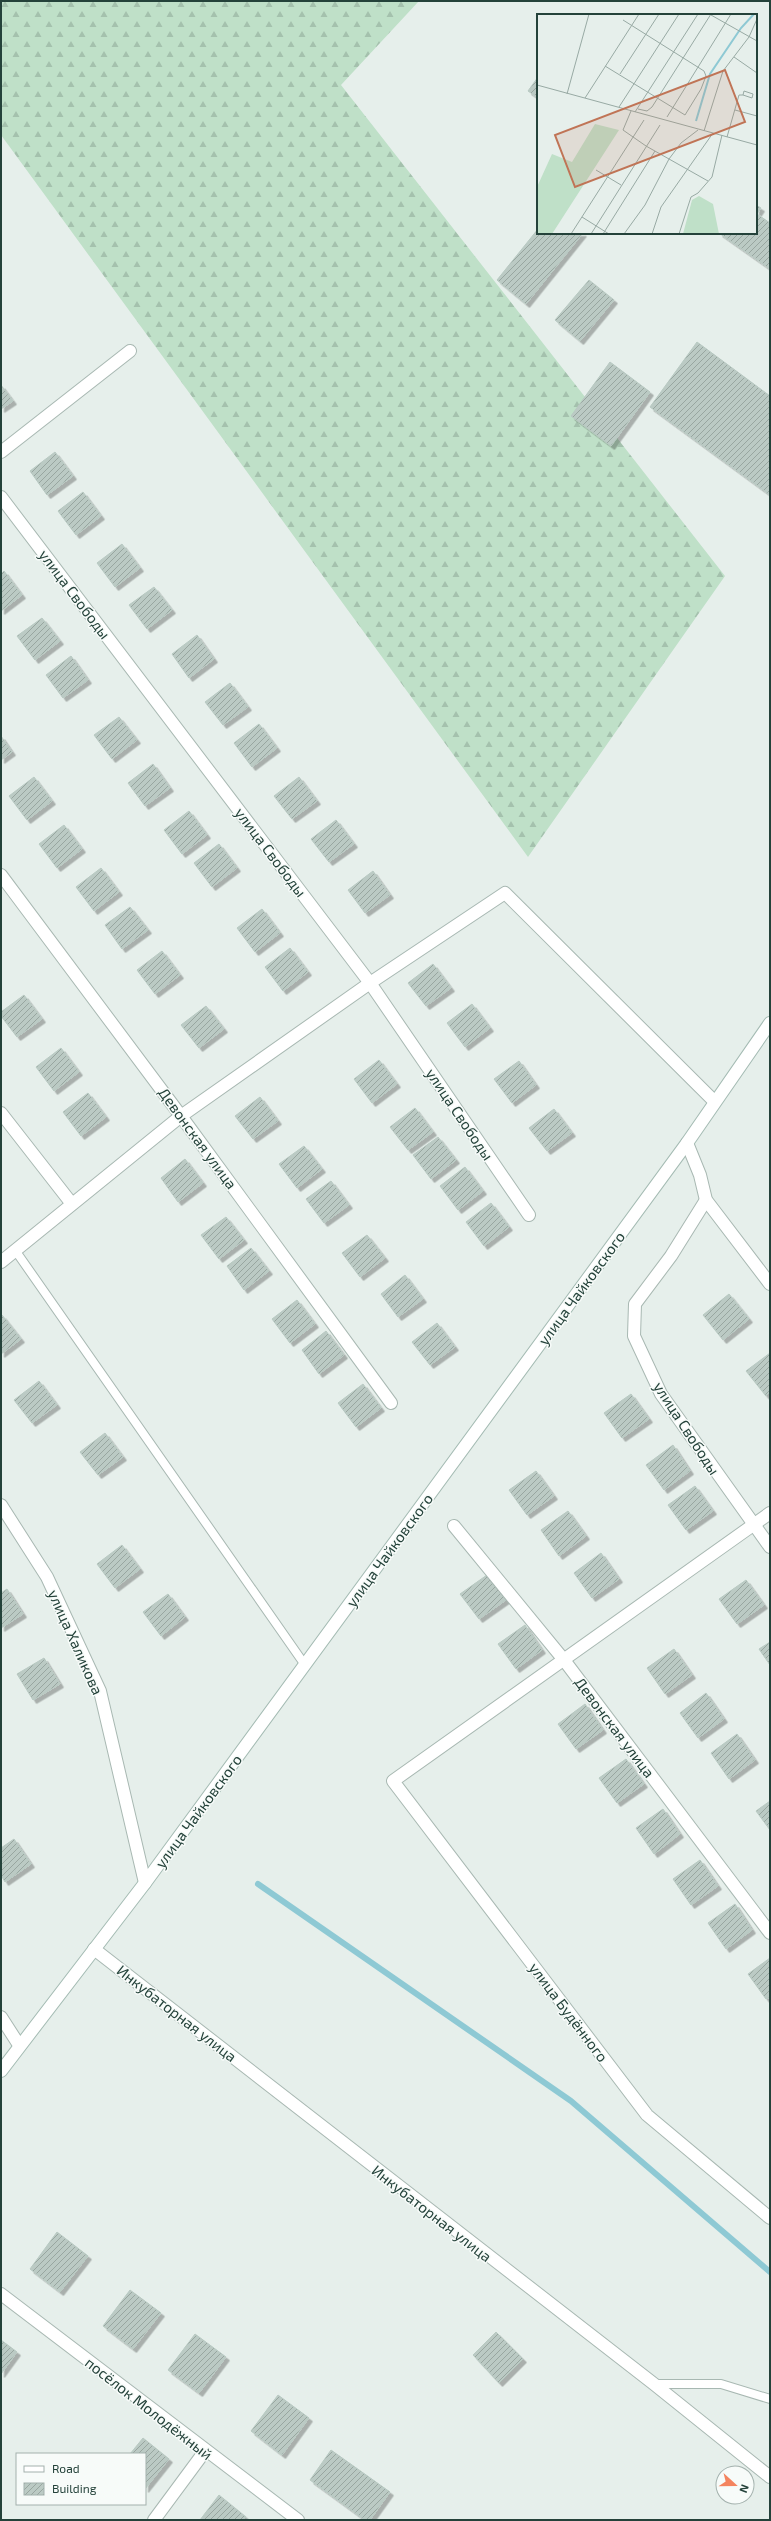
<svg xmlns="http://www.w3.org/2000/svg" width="771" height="2521" viewBox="0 0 771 2521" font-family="'Exo 2',sans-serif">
  <defs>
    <pattern id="forest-firs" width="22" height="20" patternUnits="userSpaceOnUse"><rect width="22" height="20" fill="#bfe0c8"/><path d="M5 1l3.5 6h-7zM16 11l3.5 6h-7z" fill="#a4c1ad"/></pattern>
    <pattern id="building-hatch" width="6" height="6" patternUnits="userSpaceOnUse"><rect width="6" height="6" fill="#bbcac4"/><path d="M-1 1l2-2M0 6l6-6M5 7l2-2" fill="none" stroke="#98a6a0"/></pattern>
    <filter id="shadow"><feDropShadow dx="3.5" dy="3.5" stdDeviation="0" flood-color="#0004"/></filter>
  </defs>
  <rect width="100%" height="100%" fill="#e6efeb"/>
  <!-- forest -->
  <polygon fill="url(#forest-firs)" points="1,1 419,1 341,85 725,576 528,857 1,135"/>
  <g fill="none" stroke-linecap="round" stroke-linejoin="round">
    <!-- stream -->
    <polyline stroke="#8ec9d4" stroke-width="6" points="258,1884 571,2101 770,2272"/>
  </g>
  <!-- building -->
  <g fill="url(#building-hatch)" stroke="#b8c9c2" filter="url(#shadow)">
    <polygon points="538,77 538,98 528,91"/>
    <polygon points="756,205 761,208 757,214 770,223 770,269 719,233 756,233"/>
    <polygon points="538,229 538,233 583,233 526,304 497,280"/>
    <polygon points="589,280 614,300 580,341 555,320"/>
    <polygon points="697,342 770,396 770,495 650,407"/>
    <polygon points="610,362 650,392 611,446 571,416"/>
    <polygon points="1,385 13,401 1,409"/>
    <polygon points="55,452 73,476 47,495 30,471"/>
    <polygon points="83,492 101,516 76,535 58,511"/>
    <polygon points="122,544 140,568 115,587 97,563"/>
    <polygon points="4,571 22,595 1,611 1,574"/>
    <polygon points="154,587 172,610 147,629 129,605"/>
    <polygon points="42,618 60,641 35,660 17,636"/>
    <polygon points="197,635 214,659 189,678 172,654"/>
    <polygon points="71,656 88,680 63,698 46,675"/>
    <polygon points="230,683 248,707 223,725 205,702"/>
    <polygon points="119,717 137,740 112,759 94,735"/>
    <polygon points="259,724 277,748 252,767 234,743"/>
    <polygon points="1,736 12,752 1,760"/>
    <polygon points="153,764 170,788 145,806 128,783"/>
    <polygon points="34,777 52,801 27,820 9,796"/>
    <polygon points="299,777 317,801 292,819 274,796"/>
    <polygon points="189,811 207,835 182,854 164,830"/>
    <polygon points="336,820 354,844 329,862 311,839"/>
    <polygon points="64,825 82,849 57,868 39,844"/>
    <polygon points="219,844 237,868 212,887 194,863"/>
    <polygon points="101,868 119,892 94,911 76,887"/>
    <polygon points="373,871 390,895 365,913 348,890"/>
    <polygon points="130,907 148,930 122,949 105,925"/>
    <polygon points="262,909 280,933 255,952 237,928"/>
    <polygon points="290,948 308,972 283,991 265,967"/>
    <polygon points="162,951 180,975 155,994 137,970"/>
    <polygon points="433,964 451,988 426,1006 408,983"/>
    <polygon points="24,995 42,1019 17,1037 1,1016 1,1012"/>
    <polygon points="472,1004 490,1028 465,1047 447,1023"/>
    <polygon points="206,1006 224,1029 199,1048 181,1025"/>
    <polygon points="61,1048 79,1072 54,1091 36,1067"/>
    <polygon points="379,1060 397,1084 372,1103 354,1079"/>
    <polygon points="519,1061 536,1085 512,1103 494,1079"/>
    <polygon points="88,1093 106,1117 81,1136 63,1112"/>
    <polygon points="260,1097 278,1121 253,1139 235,1116"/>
    <polygon points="415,1108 433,1132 408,1150 390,1127"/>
    <polygon points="554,1109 572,1133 547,1151 529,1128"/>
    <polygon points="438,1137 456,1160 431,1179 413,1155"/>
    <polygon points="304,1146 322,1169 297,1188 279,1164"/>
    <polygon points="185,1159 203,1183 178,1202 161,1178"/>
    <polygon points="465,1167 483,1191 458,1210 440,1186"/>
    <polygon points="331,1181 349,1205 324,1223 306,1199"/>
    <polygon points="491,1203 509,1227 484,1246 466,1222"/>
    <polygon points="226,1217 244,1240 219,1259 201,1235"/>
    <polygon points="367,1235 385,1258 360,1277 342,1253"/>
    <polygon points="251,1248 269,1271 244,1290 227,1266"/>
    <polygon points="405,1275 423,1299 398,1317 381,1294"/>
    <polygon points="729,1294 749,1319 723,1340 703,1315"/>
    <polygon points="297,1300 315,1324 290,1343 272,1319"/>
    <polygon points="2,1315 21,1339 1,1354 1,1316"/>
    <polygon points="437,1323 455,1347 430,1365 412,1342"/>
    <polygon points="326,1331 344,1355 319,1374 302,1350"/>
    <polygon points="770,1353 770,1392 766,1396 746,1371"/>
    <polygon points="39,1381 57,1405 32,1423 14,1400"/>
    <polygon points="363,1384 381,1408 356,1427 338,1403"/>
    <polygon points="631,1394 649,1419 622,1438 604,1413"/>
    <polygon points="105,1433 123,1457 98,1475 80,1452"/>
    <polygon points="673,1445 690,1471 664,1490 646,1465"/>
    <polygon points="536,1471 554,1496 527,1515 509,1490"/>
    <polygon points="695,1486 713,1511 686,1530 668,1505"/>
    <polygon points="568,1511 586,1536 559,1556 541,1530"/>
    <polygon points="122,1545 140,1569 115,1588 97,1564"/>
    <polygon points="601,1553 619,1579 592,1598 574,1573"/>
    <polygon points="487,1575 506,1600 479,1619 460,1594"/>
    <polygon points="746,1580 764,1605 737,1624 719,1599"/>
    <polygon points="7,1589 23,1614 1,1628 1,1593"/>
    <polygon points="168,1594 185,1617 161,1636 143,1612"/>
    <polygon points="525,1625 542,1650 516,1669 498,1644"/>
    <polygon points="770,1642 770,1665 759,1649"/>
    <polygon points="674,1649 692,1675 665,1694 647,1668"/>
    <polygon points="44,1658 60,1684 33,1700 17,1674"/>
    <polygon points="706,1693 724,1719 698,1738 680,1713"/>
    <polygon points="585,1704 603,1730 576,1749 558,1724"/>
    <polygon points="737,1734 755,1760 729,1779 711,1753"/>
    <polygon points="626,1759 644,1784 617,1803 599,1778"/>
    <polygon points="770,1801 770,1830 756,1811"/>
    <polygon points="663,1809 680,1834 654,1854 636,1828"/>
    <polygon points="14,1839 31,1864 5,1882 1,1875 1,1848"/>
    <polygon points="700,1860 718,1886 691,1905 673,1879"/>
    <polygon points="735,1904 752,1930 726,1949 708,1923"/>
    <polygon points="770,1958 770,1997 766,1999 748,1974"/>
    <polygon points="57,2232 88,2256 60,2292 30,2269"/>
    <polygon points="130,2290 161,2313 133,2349 103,2326"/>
    <polygon points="496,2332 523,2359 499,2383 473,2355"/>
    <polygon points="195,2334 226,2357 199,2393 168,2370"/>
    <polygon points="1,2340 17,2352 1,2374"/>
    <polygon points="278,2395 309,2418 282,2455 251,2431"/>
    <polygon points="143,2438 169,2459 145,2489 145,2454 130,2454"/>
    <polygon points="331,2450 390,2492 370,2520 365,2520 310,2480"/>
    <polygon points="219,2495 246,2517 243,2520 200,2520"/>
  </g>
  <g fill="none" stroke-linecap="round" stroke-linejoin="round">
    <!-- lane casing -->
    <g stroke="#a8b8b2" stroke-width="10">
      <g id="lane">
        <polyline points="15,1250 305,1665"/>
        <polyline points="654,2384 721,2384 770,2399"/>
      </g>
    </g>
    <!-- street casing -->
    <g stroke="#a8b8b2" stroke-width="14">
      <g id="street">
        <polyline points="1,452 130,351"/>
        <polyline points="1,497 370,983 529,1215"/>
        <polyline points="1,875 181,1116 391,1403"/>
        <polyline points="1,1113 72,1204"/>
        <polyline points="687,1143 700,1175 706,1200 770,1284"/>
        <polyline points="706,1200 671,1256 635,1304 634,1336 661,1394 770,1547"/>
        <polyline points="1,1262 181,1116 370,983 505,893 714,1101"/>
        <polyline points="1,1505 47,1577 100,1691 145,1883"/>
        <polyline points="770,1513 393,1781 647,2115 770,2218"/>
        <polyline points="454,1526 564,1660 770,1933"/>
        <polyline points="94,1949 654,2384 770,2477"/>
        <polyline points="1,2017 19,2045"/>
        <polyline points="1,2294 298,2520"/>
        <polyline points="154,2520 205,2451"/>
      </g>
    </g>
    <!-- secondary casing -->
    <g stroke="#a4bbb3" stroke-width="14">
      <polyline id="secondary" points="1,2071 145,1883 687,1143 770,1023"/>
    </g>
    <!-- lane -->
    <use href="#lane" stroke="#fff" stroke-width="8"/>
    <!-- street -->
    <use href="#street" stroke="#fff" stroke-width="12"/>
    <!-- secondary -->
    <use href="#secondary" stroke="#fff" stroke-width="12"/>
  </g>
  <g text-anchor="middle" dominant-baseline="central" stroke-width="3" stroke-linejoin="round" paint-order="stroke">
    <!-- street labels -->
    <g font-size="15" fill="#24423a" stroke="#f7fbf9">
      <text transform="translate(75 594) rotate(53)">улица Свободы</text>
      <text transform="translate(271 852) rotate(53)">улица Свободы</text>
      <text transform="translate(460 1114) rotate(56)">улица Свободы</text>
      <text transform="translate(198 1138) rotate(54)">Девонская улица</text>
      <text transform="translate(581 1288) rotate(-54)">улица Чайковского</text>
      <text transform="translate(687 1428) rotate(57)">улица Свободы</text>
      <text transform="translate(389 1550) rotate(-54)">улица Чайковского</text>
      <text transform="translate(76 1642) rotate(66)">улица Халикова</text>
      <text transform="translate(615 1727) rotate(53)">Девонская улица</text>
      <text transform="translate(198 1811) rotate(-54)">улица Чайковского</text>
      <text transform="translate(569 2012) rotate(53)">улица Будённого</text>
      <text transform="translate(177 2013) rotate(38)">Инкубаторная улица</text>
      <text transform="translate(432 2213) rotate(38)">Инкубаторная улица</text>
      <text transform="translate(149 2408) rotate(38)">посёлок Молодёжный</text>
    </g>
  </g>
  <!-- overview -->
  <g transform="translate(537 14)">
    <rect width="220" height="220" fill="#e6efeb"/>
    <path d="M58,110L82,116L15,220H0V173L15,140L35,148Z" fill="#bfe0c8"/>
    <path d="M162,182L176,190L182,220H146L155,186Z" fill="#bfe0c8"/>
    <path fill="none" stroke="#8ec9d4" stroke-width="2" d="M159,107L173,60L204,14L217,0"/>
    <path fill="none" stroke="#98aaa4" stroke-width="1" d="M174,1L220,27M197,43L220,59M68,52L148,101L164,75L169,62L167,57L86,6M83,60L122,0M0,71L220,131M30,80L52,0M48,84L102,0M82,93L142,0M101,95L110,97L115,93L174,0M198,96L220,102M94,97L86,116L109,132L171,167M98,98L161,0M130,103L194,0M167,117L186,57L212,23L220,5M190,123L202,81H206L207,77L216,80L215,84L206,81M59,156L84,171M45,203L72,220M34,220L107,106M54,220L123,111M66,220L118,137M87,220L108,191L132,145L144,129L161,116M115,220L124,193L176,119M142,220L154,183L161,179L175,163L185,121"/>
    <path fill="#c07456" fill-opacity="0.15" stroke="#c07456" stroke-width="2" d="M188,56L208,108L38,173L18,121Z"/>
    <rect width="220" height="220" fill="none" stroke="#24423a" stroke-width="2"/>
  </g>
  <!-- border -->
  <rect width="771" height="2521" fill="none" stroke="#24423a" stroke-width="4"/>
  <!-- legend -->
  <rect x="16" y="2453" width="130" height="52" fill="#f7fbf9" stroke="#a3b1ad"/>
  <rect x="24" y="2466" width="20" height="6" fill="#ffffff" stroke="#a3b1ad"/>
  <text x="52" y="2473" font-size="12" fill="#24423a">Road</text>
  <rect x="24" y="2483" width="20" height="12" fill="url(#building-hatch)" stroke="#a3b1ad"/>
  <text x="52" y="2493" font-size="12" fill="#24423a">Building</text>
  <!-- north arrow -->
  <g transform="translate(735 2485) rotate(111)"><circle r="19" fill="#f7fbf9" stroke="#a3b1ad"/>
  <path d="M0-3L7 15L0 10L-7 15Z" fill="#f4845f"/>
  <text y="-6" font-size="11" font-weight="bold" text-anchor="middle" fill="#24423a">N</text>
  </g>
</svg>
